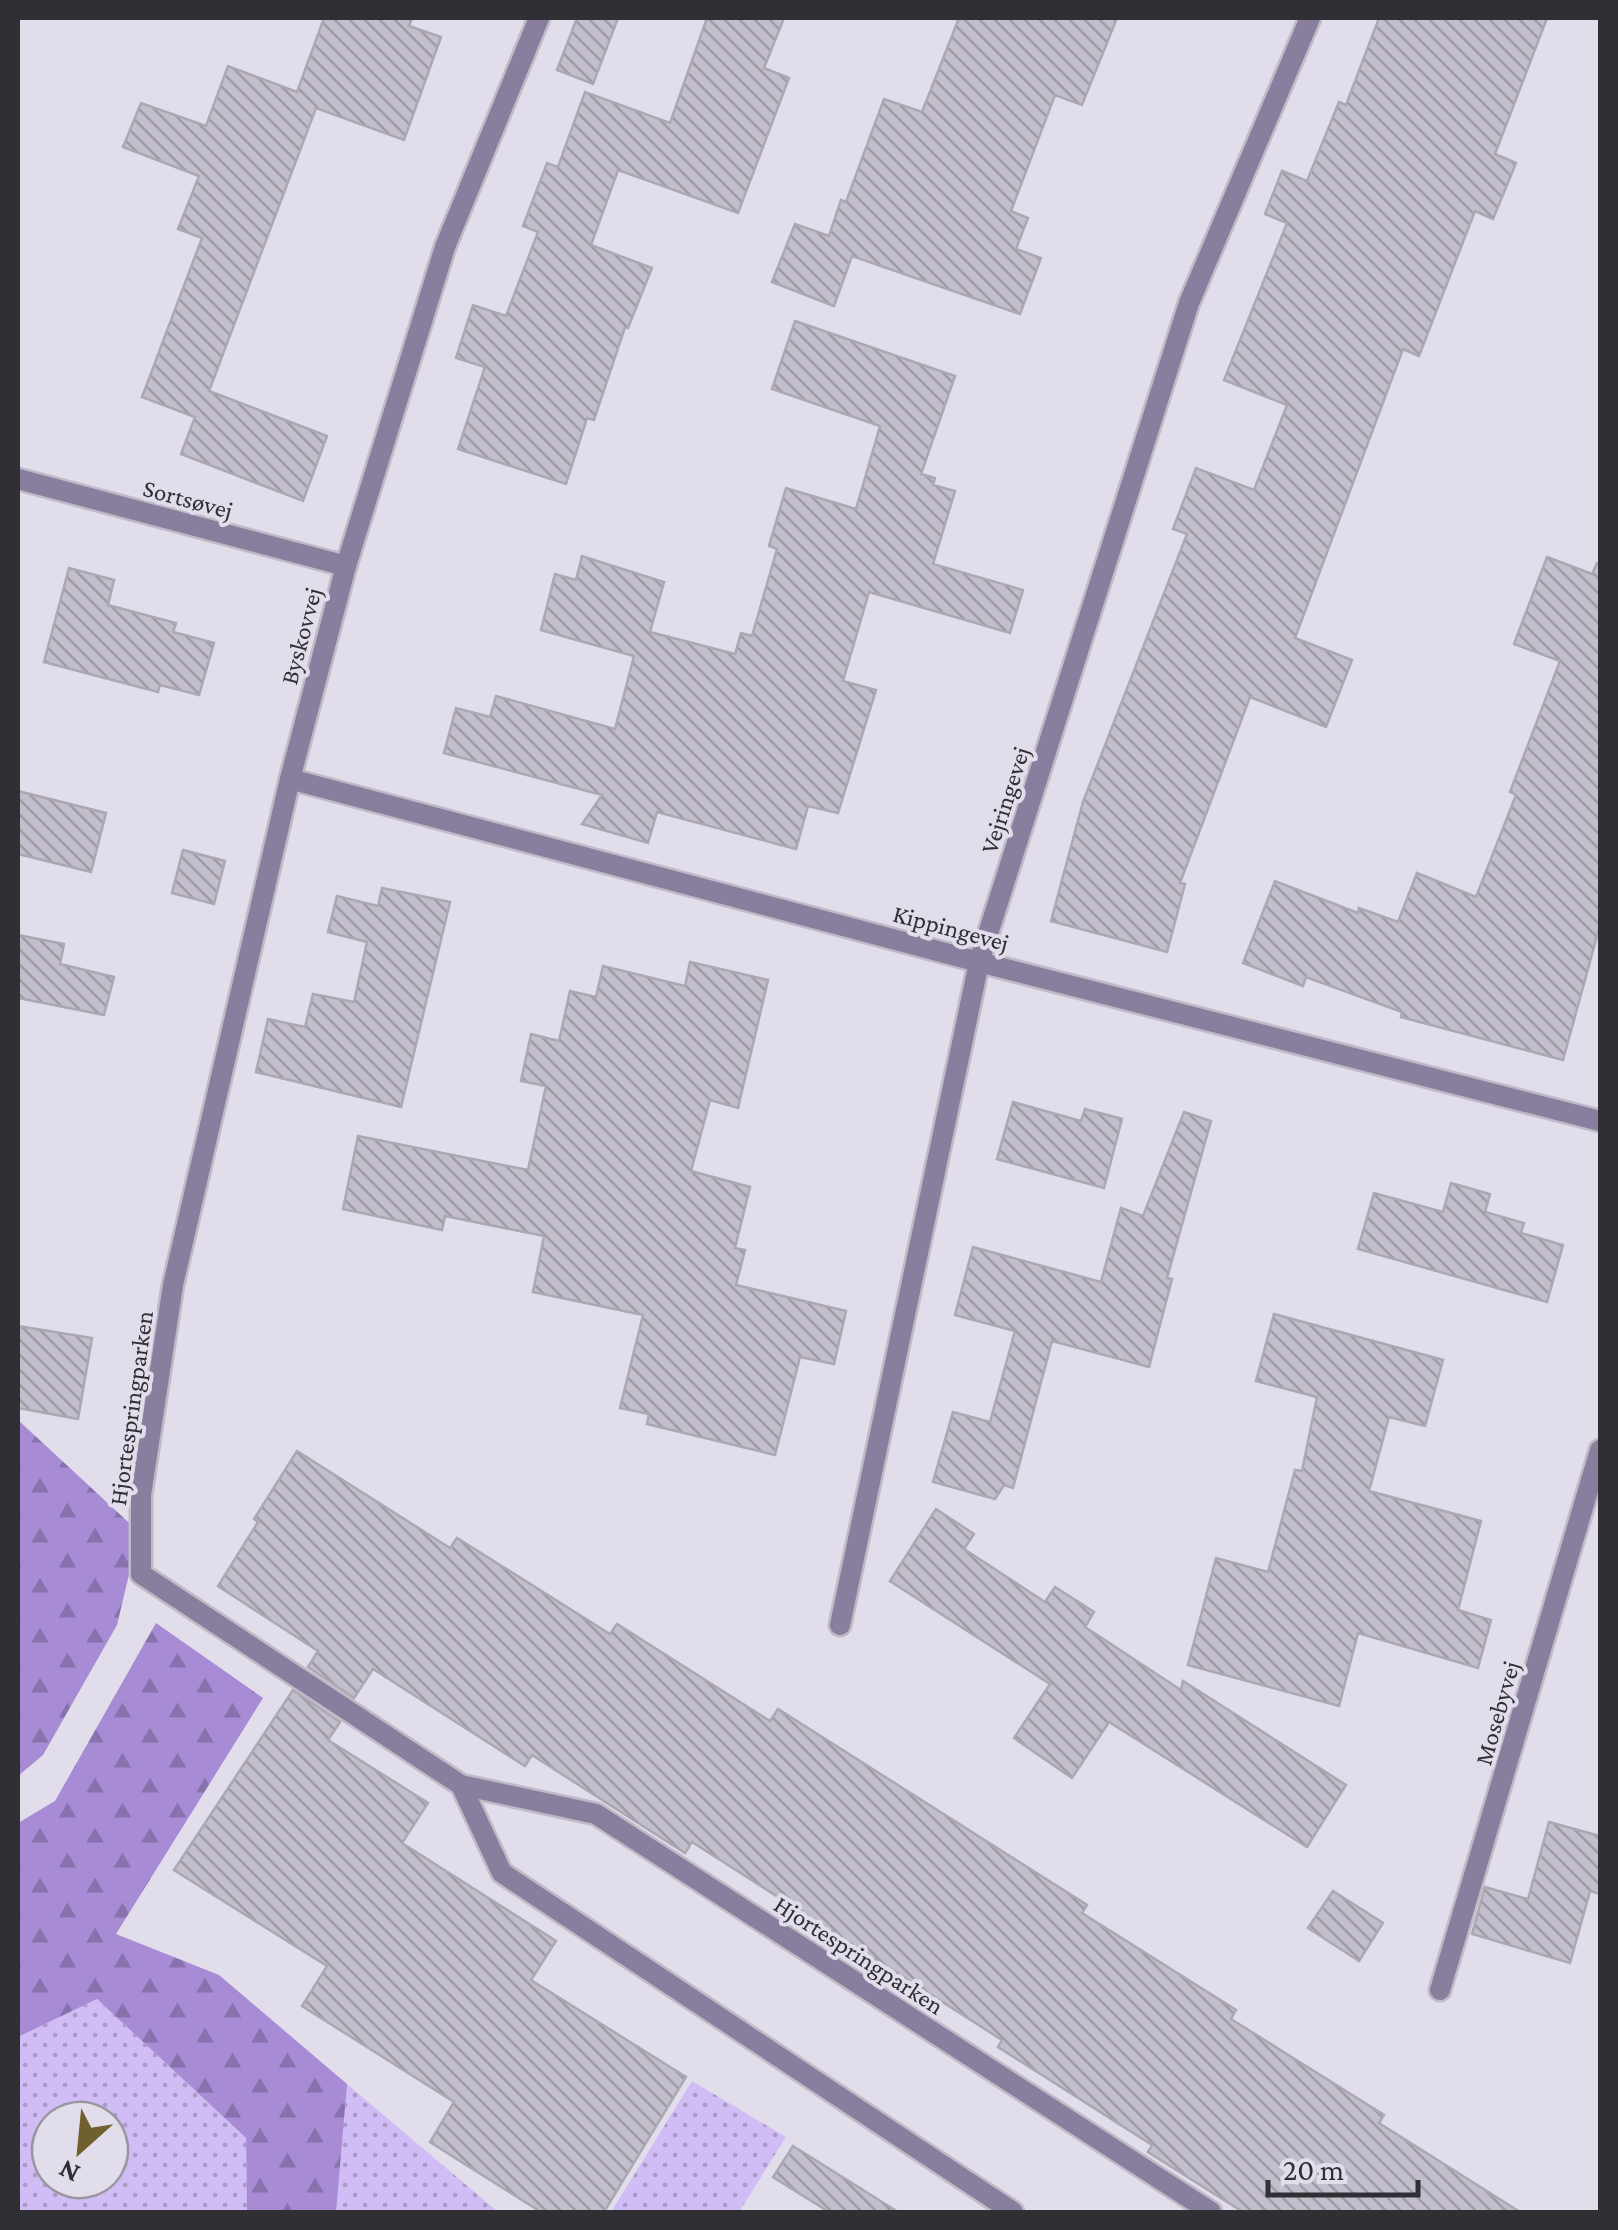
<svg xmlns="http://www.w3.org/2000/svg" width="1618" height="2230" viewBox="0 0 1618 2230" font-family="'Crimson Pro',serif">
  <defs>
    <pattern id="grass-dots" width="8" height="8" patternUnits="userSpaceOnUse" patternTransform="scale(2.5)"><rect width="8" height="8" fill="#d1bdf6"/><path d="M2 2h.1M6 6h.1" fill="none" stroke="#aa9ac8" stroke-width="1.8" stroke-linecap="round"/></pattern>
    <pattern id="forest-firs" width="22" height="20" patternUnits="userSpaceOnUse" patternTransform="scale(2.5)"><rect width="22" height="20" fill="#a78bd5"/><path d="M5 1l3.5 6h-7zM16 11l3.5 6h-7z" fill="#8872ae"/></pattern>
    <pattern id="building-back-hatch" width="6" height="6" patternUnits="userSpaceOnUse" patternTransform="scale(2.5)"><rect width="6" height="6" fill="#c3becb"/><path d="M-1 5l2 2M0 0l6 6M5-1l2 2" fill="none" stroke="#9f9ba6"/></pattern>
  </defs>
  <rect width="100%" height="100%" fill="#e2ddeb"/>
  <!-- grass -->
  <g fill="url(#grass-dots)" fill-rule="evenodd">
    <path d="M97,1999L246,2138L247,2212H18V2037ZM50,2120H110V2180H50Z"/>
    <polygon points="692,2081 786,2137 739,2212 611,2212"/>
    <polygon points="347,2084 498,2212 331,2212"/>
  </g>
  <!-- forest -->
  <g fill="url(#forest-firs)">
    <polygon points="18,1420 139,1532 117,1625 43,1755 18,1776"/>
    <polygon points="156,1623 263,1698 116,1934 219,1975 347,2084 336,2212 247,2212 246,2138 97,1999 18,2037 18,1823 55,1801"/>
  </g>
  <!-- building -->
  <g fill="url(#building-back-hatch)" stroke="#aba7b3" stroke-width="2.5">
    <polygon points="324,18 412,18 409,26 441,37 404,140 316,108 209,391 327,436 303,501 181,454 195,417 142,397 202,238 178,229 199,176 123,147 141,103 206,126 228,66 297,92"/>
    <polygon points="577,18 618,18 593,84 557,70"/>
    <polygon points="707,18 784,18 764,68 789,78 738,213 618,170 591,245 652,268 628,328 625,327 594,420 587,418 566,484 458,449 485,367 456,358 473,305 506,316 538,232 523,226 547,163 558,167 585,92 670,123"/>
    <polygon points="959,18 1117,18 1082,105 1055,95 1011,211 1028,218 1016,249 1041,258 1020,314 852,256 834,306 772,282 795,224 829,236 841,200 846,202 884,99 922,112"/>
    <polygon points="1379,18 1547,18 1495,154 1516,163 1493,219 1475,211 1419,356 1403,349 1295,638 1352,660 1326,727 1250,697 1180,883 1185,884 1167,952 1051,921 1083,802 1187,534 1173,529 1196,468 1254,490 1287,405 1224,380 1287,223 1265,214 1282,171 1307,181 1339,102 1346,105"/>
    <polygon points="795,321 955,376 921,474 935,478 933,485 955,491 933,564 1023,590 1010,633 869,592 843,681 876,690 838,813 808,806 796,849 657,812 648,843 582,824 602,795 444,753 456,708 490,717 496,696 615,729 634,656 541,630 555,574 576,580 582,556 664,582 650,632 735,654 741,633 752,636 777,549 769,546 786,488 856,509 880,426 772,389"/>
    <polygon points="1547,557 1592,574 1597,563 1600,563 1600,925 1563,1060 1401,1017 1402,1012 1306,977 1303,986 1243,963 1275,881 1358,913 1359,908 1398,922 1417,873 1476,897 1516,795 1510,792 1560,661 1514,644"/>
    <polygon points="69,568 114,580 108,605 176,623 173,632 214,643 199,695 160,685 158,692 44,662"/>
    <polygon points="18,791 106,813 91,872 18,854"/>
    <polygon points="183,850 225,861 214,904 172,893"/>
    <polygon points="382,888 450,902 401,1107 256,1072 268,1019 305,1027 313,994 354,1002 367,942 328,932 337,896 378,906"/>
    <polygon points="18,935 64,944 60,964 114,977 104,1015 18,998"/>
    <polygon points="690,962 768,980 738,1108 710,1100 691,1171 750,1187 735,1248 745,1250 736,1285 846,1311 834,1364 800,1357 775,1455 647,1424 649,1414 620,1408 643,1315 533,1292 544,1236 445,1216 442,1230 343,1209 358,1136 528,1170 546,1086 521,1081 531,1034 559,1041 570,991 596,997 603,966 685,986"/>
    <polygon points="1013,1102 1081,1121 1085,1109 1122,1119 1104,1188 997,1159"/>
    <polygon points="1184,1112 1211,1121 1167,1278 1172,1279 1149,1367 1052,1341 1013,1488 1004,1485 995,1499 933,1482 953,1412 990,1422 1015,1331 955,1315 973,1247 1101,1282 1121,1208 1143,1216"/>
    <polygon points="1451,1183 1490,1194 1485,1212 1524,1223 1521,1233 1563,1245 1547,1302 1358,1249 1374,1193 1443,1212"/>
    <polygon points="1274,1314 1443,1360 1425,1426 1389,1417 1369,1491 1481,1521 1458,1610 1491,1620 1478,1668 1358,1633 1339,1706 1188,1665 1216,1558 1268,1572 1295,1470 1302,1471 1317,1397 1256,1381"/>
    <polygon points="18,1326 92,1338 78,1419 18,1408"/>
    <polygon points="297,1451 450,1548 457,1538 610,1634 617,1624 770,1721 778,1709 1087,1905 1082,1913 1236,2010 1231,2019 1384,2115 1379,2123 1520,2212 1243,2212 1148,2152 1152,2145 998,2047 1002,2040 692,1842 685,1853 532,1755 525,1766 373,1669 354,1698 308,1667 318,1651 218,1586 258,1522 254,1519"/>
    <polygon points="936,1509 974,1534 964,1549 1045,1602 1055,1587 1094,1612 1085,1627 1181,1690 1183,1681 1346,1785 1307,1847 1109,1722 1072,1778 1014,1738 1050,1684 890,1581"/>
    <polygon points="293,1690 340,1722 328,1740 428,1803 402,1843 556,1941 531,1980 686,2077 604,2212 541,2212 430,2142 454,2102 302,2006 327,1966 174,1870"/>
    <polygon points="1549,1822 1600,1836 1600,1894 1590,1891 1570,1963 1472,1934 1485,1887 1528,1899"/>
    <polygon points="1333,1891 1383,1923 1359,1961 1308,1928"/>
    <polygon points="793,2146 898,2212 829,2212 773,2177"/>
  </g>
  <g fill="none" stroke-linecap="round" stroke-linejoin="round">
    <!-- minor casing -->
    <g stroke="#bebac6" stroke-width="25">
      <g id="minor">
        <polyline points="539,18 445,247 346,566 290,779 173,1285 141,1495 141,1574 461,1785 502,1873 1013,2212"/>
        <polyline points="18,479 346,566"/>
        <polyline points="290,779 979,962 1600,1121"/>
        <polyline points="840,1625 979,962 1189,303 1310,18"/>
        <polyline points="461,1785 596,1814 1211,2212"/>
        <polyline points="1440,1990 1600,1450"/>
      </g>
    </g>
    <!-- minor -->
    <use href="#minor" stroke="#8a7e9f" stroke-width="20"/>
  </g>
  <g text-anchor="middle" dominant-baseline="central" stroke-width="8" stroke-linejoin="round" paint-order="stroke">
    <!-- street labels -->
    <g font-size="25" fill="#302f34" stroke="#e2ddeb">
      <text transform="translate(188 499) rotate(15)">Sortsøvej</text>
      <text transform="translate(301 636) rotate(-75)">Byskovvej</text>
      <text transform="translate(1005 800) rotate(-72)">Vejringevej</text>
      <text transform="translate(951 928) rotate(15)">Kippingevej</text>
      <text transform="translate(131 1408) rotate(-82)">Hjortespringparken</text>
      <text transform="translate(1497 1713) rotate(-74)">Mosebyvej</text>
      <text transform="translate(859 1955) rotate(33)">Hjortespringparken</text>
    </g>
  </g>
  <!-- border -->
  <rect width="1618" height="2230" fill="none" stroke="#302f34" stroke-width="40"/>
  <!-- north arrow -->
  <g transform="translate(80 2150) rotate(207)"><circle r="48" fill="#e2ddeb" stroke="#9b97a2" stroke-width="2.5"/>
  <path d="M0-8L18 38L0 25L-18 38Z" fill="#70602d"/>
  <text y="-15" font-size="28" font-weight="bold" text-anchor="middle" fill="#302f34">N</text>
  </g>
  <!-- scale -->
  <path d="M1268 2180v15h150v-15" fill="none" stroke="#302f34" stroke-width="5"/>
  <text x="1283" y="2180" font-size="30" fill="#302f34" stroke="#e2ddeb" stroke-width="8" paint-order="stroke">20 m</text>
</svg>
